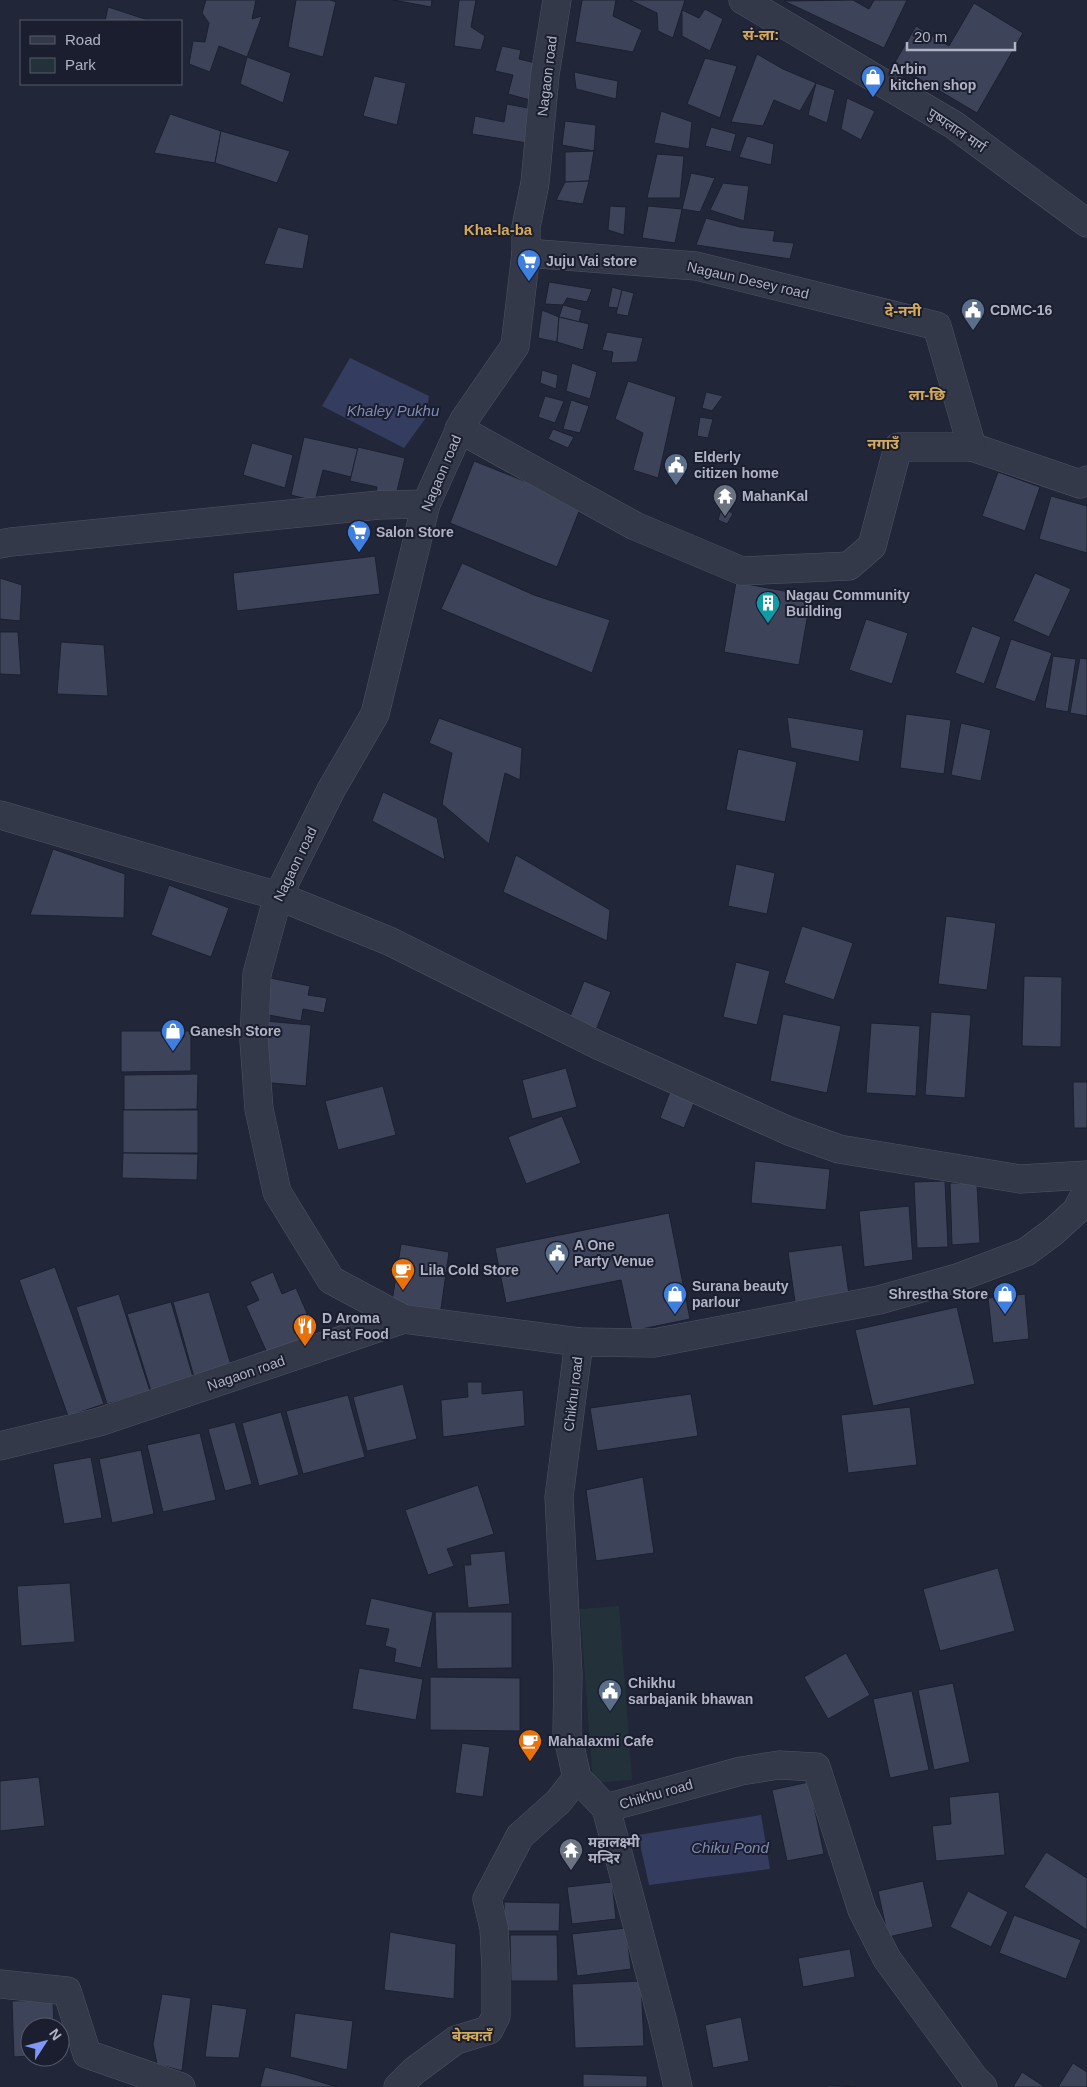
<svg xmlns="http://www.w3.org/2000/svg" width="1087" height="2087" viewBox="0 0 1087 2087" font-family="Helvetica,'Noto Sans Devanagari',sans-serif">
  <rect width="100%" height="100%" fill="#212639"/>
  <!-- green -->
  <polygon fill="#23323a" points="619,1606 632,1780 593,1783 580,1609"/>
  <!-- water -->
  <g fill="#343d60">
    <polygon points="350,358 429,396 425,419 404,448 322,406"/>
    <polygon points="761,1815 770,1869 649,1885 638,1835"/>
  </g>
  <!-- building -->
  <g fill="#3d4359" stroke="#1c2030">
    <polygon points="206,0 256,0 252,19 262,16 247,57 219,46 210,72 189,64 193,41 205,42 209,23 202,13"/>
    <polygon points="296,0 330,0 336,2 323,57 288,47"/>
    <polygon points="393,0 432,0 431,7"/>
    <polygon points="459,0 476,0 471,27 485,36 481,50 454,46"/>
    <polygon points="582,0 616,0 613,16 642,30 633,52 575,42"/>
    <polygon points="630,0 685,0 673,38 658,31 657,13"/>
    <polygon points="853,0 869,9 874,0 907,0 884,48 784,1"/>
    <polygon points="974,3 1023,33 977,113 894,64 916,26 949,46"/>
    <polygon points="108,7 151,21 105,21"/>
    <polygon points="705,9 723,19 710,51 682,36 682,10 699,18"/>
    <polygon points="502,46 521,50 519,59 539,64 530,100 508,94 513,75 495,71"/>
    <polygon points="757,54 783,69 816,83 800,111 774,100 763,126 731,122"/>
    <polygon points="247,57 291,73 283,103 240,84"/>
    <polygon points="705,58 737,66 720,118 687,104"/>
    <polygon points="574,72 618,81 616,99 576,89"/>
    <polygon points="374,76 406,83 397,125 363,116"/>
    <polygon points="816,83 835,90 827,123 808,115"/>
    <polygon points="847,98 875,111 861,140 841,129"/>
    <polygon points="507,104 533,109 527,143 472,134 475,116 504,122"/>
    <polygon points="661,111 692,122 689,149 654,143"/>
    <polygon points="170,114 221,131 215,163 154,153"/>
    <polygon points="565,121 596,125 594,151 562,145"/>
    <polygon points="711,127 736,134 731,152 705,146"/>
    <polygon points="221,131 290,151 277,183 215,163"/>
    <polygon points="747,136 774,144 771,165 739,157"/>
    <polygon points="594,151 589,181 565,182 565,152"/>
    <polygon points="657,154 684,156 680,198 647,198"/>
    <polygon points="691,173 715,178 700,212 682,209"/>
    <polygon points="589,181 583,204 556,200 565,182"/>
    <polygon points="723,183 749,186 744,221 710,210"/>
    <polygon points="610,206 626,207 624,235 608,230"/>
    <polygon points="648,206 682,209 675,243 642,238"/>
    <polygon points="706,218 740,227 775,231 773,241 794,243 790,259 696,245"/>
    <polygon points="278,227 309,235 303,269 264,264"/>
    <polygon points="549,282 592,289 587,302 567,298 563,305 545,304"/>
    <polygon points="612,287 622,290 618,308 608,307"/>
    <polygon points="622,290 634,293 628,316 616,314"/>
    <polygon points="563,305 582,310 579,322 559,317"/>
    <polygon points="542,310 559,317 557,342 538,338"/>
    <polygon points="559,317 589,324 583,350 557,342"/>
    <polygon points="607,332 643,338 637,362 611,363 613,352 602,350"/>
    <polygon points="572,363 597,372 590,399 566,391"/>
    <polygon points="542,370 558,375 556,389 540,383"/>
    <polygon points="628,381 676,397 658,478 633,470 643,433 615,419"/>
    <polygon points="706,392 723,396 712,411 702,408"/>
    <polygon points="545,396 564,401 555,423 538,417"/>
    <polygon points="571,400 589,406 580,433 563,429"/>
    <polygon points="700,417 713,419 708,438 697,436"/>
    <polygon points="553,429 574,437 568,448 548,439"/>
    <polygon points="304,437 358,449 351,477 323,470 315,501 291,495"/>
    <polygon points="252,443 293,455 285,488 243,475"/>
    <polygon points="358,447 405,458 394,503 375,498 377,487 350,481"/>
    <polygon points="474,461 582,504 557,567 450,523"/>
    <polygon points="998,472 1040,487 1025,531 982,516"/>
    <polygon points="1051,496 1087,506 1087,553 1039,539"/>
    <polygon points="722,506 733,514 727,524 718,520"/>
    <polygon points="375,556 380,594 237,611 233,573"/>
    <polygon points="462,563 534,595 610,620 592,673 441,609"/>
    <polygon points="1035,573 1071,589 1049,637 1013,621"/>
    <polygon points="0,578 22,585 20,621 0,619"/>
    <polygon points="736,582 811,596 799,665 724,652"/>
    <polygon points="866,619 908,633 892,684 849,670"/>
    <polygon points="972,626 1001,637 984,684 955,673"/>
    <polygon points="0,632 18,632 21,675 0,674"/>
    <polygon points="1011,639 1052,653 1035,702 995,688"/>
    <polygon points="61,642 104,645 108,696 57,694"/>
    <polygon points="1053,656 1076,659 1068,712 1045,708"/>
    <polygon points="1080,658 1087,659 1087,716 1070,713"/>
    <polygon points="906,714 951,720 944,774 900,768"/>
    <polygon points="787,717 864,730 859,762 791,748"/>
    <polygon points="439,718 522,748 520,780 505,773 489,844 442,804 452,753 429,743"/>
    <polygon points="961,723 991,730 981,781 951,775"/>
    <polygon points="738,749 797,762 785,822 726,810"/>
    <polygon points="383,792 437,818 445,860 372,821"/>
    <polygon points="53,849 125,874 124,918 30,915"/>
    <polygon points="516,855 610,910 607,941 503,892"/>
    <polygon points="736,864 775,873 767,914 728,906"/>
    <polygon points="169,885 229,908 211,957 151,935"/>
    <polygon points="946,916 996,923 987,990 938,984"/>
    <polygon points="802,926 853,943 834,1000 784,983"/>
    <polygon points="736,962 770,971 757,1025 723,1017"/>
    <polygon points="1024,976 1062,977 1061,1047 1022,1046"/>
    <polygon points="265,977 310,986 308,995 327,998 324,1013 303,1009 301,1021 258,1013"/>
    <polygon points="584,981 611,992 596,1030 569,1019"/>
    <polygon points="931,1012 971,1015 965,1098 925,1095"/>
    <polygon points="783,1014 841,1026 827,1093 770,1081"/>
    <polygon points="265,1021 311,1025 306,1086 261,1082"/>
    <polygon points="871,1023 920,1026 916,1096 866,1093"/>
    <polygon points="121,1031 191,1031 191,1071 121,1072"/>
    <polygon points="566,1068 577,1107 532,1119 522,1080"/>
    <polygon points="198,1074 197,1109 124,1110 124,1075"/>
    <polygon points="1073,1082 1087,1082 1087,1128 1074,1128"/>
    <polygon points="383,1086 396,1135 338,1150 325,1101"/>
    <polygon points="671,1089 696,1098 684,1128 660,1118"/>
    <rect x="123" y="1110" width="75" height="43"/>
    <polygon points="562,1116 581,1163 526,1184 508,1137"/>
    <polygon points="123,1153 198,1154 197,1180 122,1178"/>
    <polygon points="755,1161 830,1169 826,1210 751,1203"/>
    <polygon points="945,1181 948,1247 917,1248 914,1182"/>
    <polygon points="950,1183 977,1183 980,1243 952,1245"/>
    <polygon points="909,1206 913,1260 864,1267 859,1211"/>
    <polygon points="669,1213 690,1319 632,1331 621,1280 506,1303 495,1248"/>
    <polygon points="401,1244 449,1252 440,1316 391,1308"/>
    <polygon points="842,1245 850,1302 796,1309 788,1252"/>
    <polygon points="55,1267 104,1404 68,1416 19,1280"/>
    <polygon points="273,1272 282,1294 296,1288 316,1334 268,1355 246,1306 259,1300 250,1282"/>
    <polygon points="209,1292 231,1365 194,1377 173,1302"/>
    <polygon points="119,1294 150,1391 107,1404 76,1307"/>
    <polygon points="1025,1294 1029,1339 993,1343 988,1298"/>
    <polygon points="171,1302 193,1377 151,1391 127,1314"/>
    <polygon points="957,1307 975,1384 873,1406 855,1330"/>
    <polygon points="467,1382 482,1382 482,1394 523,1390 525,1426 443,1437 441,1400 468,1397"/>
    <polygon points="403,1384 417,1439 367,1451 353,1397"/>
    <polygon points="691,1394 698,1436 597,1451 590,1408"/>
    <polygon points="348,1395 365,1457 303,1474 286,1411"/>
    <polygon points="910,1407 917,1465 848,1473 841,1415"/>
    <polygon points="281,1412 299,1475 259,1486 242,1423"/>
    <polygon points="235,1422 252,1484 225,1491 208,1429"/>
    <polygon points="200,1433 216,1500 163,1512 147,1445"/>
    <polygon points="141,1450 154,1514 112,1523 99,1459"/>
    <polygon points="91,1457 102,1518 64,1524 53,1464"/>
    <polygon points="643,1477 654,1553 596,1561 586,1490"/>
    <polygon points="478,1485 494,1534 447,1549 454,1566 428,1575 405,1510"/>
    <polygon points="505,1551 510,1604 468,1608 464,1565 471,1565 470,1554"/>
    <polygon points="998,1568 1015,1631 940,1651 923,1589"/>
    <polygon points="70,1583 75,1642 21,1646 17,1586"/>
    <polygon points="371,1598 433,1612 421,1668 394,1662 396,1649 385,1646 389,1629 365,1625"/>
    <polygon points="435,1612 512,1612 512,1668 437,1669"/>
    <polygon points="846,1653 870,1695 828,1719 804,1677"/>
    <polygon points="359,1668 423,1679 416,1720 352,1709"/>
    <polygon points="430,1677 520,1678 520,1731 430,1730"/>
    <polygon points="953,1683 970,1762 934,1770 918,1690"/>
    <polygon points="912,1691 929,1770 890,1778 873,1699"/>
    <polygon points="462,1743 490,1747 483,1797 455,1793"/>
    <polygon points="39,1777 45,1826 0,1831 0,1781"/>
    <polygon points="809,1782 824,1854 787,1861 772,1790"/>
    <polygon points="999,1792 1005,1855 936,1861 932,1826 951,1824 949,1797"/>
    <polygon points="1046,1852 1087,1878 1087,1930 1024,1887"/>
    <polygon points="923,1881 933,1927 888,1937 878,1891"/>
    <polygon points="612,1882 616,1919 572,1924 567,1887"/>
    <polygon points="968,1891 1008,1912 991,1947 950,1927"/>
    <polygon points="504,1902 560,1903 559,1931 505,1931"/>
    <polygon points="1014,1915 1081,1940 1066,1979 999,1953"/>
    <polygon points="626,1928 631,1969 577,1976 572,1934"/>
    <polygon points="390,1932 456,1944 454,1999 384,1990"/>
    <polygon points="510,1935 557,1935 558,1981 511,1981"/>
    <polygon points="850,1949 855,1977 803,1987 798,1958"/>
    <polygon points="641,1981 644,2046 575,2048 572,1984"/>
    <polygon points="162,1994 191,1998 182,2071 157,2064 153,2044"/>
    <polygon points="53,2000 54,2027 30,2027 30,2056 14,2057 12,2001"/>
    <polygon points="212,2004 247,2009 239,2058 205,2057"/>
    <polygon points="295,2013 353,2021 347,2070 290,2057"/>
    <polygon points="741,2017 749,2061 713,2068 705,2025"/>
    <polygon points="1073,2063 1087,2072 1087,2087 1058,2087"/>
    <polygon points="265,2067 298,2075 337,2087 260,2087"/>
    <polygon points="1022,2072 1045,2087 1013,2087"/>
    <polygon points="583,2074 647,2076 647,2087 583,2087"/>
    <polygon points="827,2085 856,2087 827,2087"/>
  </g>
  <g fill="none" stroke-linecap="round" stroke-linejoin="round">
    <!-- minor casing -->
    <g stroke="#4f5364" stroke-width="29">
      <g id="minor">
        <polyline points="526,253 696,266 937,326 972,447 1080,484 1087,480"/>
        <polyline points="459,429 635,526 742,571 849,566 872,546 898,447 972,447"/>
        <polyline points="0,544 11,542 379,505 426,504"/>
        <polyline points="0,815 278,896 389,941 598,1045 789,1131 839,1149 1020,1179 1087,1175"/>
        <polyline points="404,1319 579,1342 559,1497 568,1674 567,1733 577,1778 606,1808 741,1771 779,1765 816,1767 862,1910 887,1959 974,2078 983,2087"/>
        <polyline points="579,1342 654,1343 879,1300 957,1278 1026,1252 1053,1232 1076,1211 1087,1191"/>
        <polyline points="0,1446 99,1422 404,1319 331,1280 277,1192 259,1109 254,1041 257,974 278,896 331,790 375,714 426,504 464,420 515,346 526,253 526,227 535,183 545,75 557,0"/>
        <polyline points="606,1808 663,2022 678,2087"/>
        <polyline points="0,1984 67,1991 87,2054 181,2087"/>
        <polyline points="398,2087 414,2071 456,2040 489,2030 496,2016 496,1969 494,1928 487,1899 520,1836 558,1802 577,1778"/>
      </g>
    </g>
    <!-- tertiary casing -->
    <g stroke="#4f5364" stroke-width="29">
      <polyline id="tertiary" points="743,0 954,125 1087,223"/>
    </g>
    <!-- minor -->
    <use href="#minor" stroke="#343949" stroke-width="28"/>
    <!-- tertiary -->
    <use href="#tertiary" stroke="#343949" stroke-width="28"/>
  </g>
  <!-- icons -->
  <defs>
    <g id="shop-pin" transform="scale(1.25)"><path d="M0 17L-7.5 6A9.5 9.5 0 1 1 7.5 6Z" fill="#3f7fe0" stroke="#1a1e2e"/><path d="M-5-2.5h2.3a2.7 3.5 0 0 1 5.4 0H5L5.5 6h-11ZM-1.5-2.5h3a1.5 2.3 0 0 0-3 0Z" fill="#fff"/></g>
    <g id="supermarket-pin" transform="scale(1.25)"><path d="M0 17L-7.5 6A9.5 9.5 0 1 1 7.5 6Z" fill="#3f7fe0" stroke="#1a1e2e"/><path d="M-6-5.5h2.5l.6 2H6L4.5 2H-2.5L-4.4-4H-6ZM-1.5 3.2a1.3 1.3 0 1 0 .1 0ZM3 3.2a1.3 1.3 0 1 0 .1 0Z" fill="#fff"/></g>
    <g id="civic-pin" transform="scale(1.25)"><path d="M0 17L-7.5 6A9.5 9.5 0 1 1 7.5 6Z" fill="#5c6f8a" stroke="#1a1e2e"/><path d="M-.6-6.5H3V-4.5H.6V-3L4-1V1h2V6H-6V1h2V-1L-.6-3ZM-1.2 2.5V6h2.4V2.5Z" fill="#fff"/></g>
    <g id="temple-pin" transform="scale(1.25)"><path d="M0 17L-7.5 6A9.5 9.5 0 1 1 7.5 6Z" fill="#6b7280" stroke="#1a1e2e"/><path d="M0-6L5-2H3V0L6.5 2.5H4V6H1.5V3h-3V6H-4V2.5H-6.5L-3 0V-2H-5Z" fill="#fff"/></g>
    <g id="building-pin" transform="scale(1.25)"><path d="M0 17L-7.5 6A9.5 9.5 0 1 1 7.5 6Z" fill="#0f9aa8" stroke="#1a1e2e"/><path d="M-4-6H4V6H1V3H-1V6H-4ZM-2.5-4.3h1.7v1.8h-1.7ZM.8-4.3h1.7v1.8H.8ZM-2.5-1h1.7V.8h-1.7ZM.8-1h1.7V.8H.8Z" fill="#fff"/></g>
    <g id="cafe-pin" transform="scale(1.25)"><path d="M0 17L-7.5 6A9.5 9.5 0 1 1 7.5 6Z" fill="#e8710a" stroke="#1a1e2e"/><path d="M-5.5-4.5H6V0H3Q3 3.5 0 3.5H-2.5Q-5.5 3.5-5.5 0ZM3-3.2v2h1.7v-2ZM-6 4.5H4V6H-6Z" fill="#fff"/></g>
    <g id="restaurant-pin" transform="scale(1.25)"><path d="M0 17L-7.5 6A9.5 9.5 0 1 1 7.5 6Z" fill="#e8710a" stroke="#1a1e2e"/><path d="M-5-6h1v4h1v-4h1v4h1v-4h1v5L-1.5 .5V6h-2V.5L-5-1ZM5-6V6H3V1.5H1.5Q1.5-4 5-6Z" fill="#fff"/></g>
  </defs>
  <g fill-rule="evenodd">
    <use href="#shop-pin" x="873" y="77"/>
    <use href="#supermarket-pin" x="529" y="261"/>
    <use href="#civic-pin" x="973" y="310"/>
    <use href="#civic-pin" x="676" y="465"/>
    <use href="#temple-pin" x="725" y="496"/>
    <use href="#supermarket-pin" x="359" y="532"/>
    <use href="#building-pin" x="768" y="603"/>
    <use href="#shop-pin" x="173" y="1031"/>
    <use href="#civic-pin" x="557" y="1253"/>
    <use href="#cafe-pin" x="403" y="1270"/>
    <use href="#shop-pin" x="675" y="1294"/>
    <use href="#shop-pin" x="1005" y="1294"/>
    <use href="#restaurant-pin" x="305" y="1326"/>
    <use href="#civic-pin" x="610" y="1691"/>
    <use href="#cafe-pin" x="530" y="1741"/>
    <use href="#temple-pin" x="571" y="1850"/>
  </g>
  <g text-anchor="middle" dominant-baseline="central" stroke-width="4" stroke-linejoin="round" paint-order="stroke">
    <!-- poi labels -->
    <g font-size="14" font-weight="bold" fill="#afb3c5" stroke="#1a1e2e" text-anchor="start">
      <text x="890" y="69">Arbin<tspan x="890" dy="16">kitchen shop</tspan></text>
      <text x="546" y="261">Juju Vai store</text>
      <text x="990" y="310">CDMC-16</text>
      <text x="694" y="457">Elderly<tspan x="694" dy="16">citizen home</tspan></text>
      <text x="742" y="496">MahanKal</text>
      <text x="376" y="532">Salon Store</text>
      <text x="786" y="595">Nagau Community<tspan x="786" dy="16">Building</tspan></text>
      <text x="190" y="1031">Ganesh Store</text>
      <text x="574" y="1245">A One<tspan x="574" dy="16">Party Venue</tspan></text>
      <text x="420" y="1270">Lila Cold Store</text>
      <text x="692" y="1286">Surana beauty<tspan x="692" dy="16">parlour</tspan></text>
      <text x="988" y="1294" text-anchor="end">Shrestha Store</text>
      <text x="322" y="1318">D Aroma<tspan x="322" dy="16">Fast Food</tspan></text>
      <text x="628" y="1683">Chikhu<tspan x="628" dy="16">sarbajanik bhawan</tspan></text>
      <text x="548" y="1741">Mahalaxmi Cafe</text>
      <text x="588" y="1842">महालक्ष्मी<tspan x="588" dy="16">मन्दिर</tspan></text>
    </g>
    <!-- street labels -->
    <g font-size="14" fill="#afb3c5" stroke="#1a1e2e">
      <text transform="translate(547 76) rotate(-83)">Nagaon road</text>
      <text transform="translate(957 130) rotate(34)">पुष्पलाल मार्ग</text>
      <text transform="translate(748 280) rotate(13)">Nagaun Desey road</text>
      <text transform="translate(441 473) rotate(-67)">Nagaon road</text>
      <text transform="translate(295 864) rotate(-64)">Nagaon road</text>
      <text transform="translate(246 1373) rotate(-19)">Nagaon road</text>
      <text transform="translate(573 1394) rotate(-83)">Chikhu road</text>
      <text transform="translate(656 1794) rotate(-16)">Chikhu road</text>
    </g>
    <!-- neighbourhood labels -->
    <g font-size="15" font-weight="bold" fill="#d4a95c" stroke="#1a1e2e">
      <text x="761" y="34">सं-ला:</text>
      <text x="498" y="229">Kha-la-ba</text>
      <text x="903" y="310">दे-ननी</text>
      <text x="927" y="394">ला-छि</text>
      <text x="883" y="443">नगाउँ</text>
      <text x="472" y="2035">बेक्वःतँ</text>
    </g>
    <!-- water labels -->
    <g font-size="15" font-style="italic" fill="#7e8ab2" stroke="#1a1e2e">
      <text x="393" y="410">Khaley Pukhu</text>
      <text x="730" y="1847">Chiku Pond</text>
    </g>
  </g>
  <!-- legend -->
  <rect x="20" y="20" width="162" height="65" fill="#1a1e2e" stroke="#565a6a"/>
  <rect x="30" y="36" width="25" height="8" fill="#343949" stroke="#565a6a"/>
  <text x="65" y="45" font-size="15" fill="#afb3c5">Road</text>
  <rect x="30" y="58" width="25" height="15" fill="#23323a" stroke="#565a6a"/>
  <text x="65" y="70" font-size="15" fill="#afb3c5">Park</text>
  <!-- north arrow -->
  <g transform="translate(45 2042) rotate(54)"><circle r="24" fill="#1a1e2e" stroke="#565a6a"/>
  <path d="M0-4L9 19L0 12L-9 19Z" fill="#8197f8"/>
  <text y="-8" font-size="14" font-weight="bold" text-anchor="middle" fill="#afb3c5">N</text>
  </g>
  <!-- scale -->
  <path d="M907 42v8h108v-8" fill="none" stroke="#afb3c5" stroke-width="2.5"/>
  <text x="914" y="42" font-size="15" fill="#afb3c5" stroke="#1a1e2e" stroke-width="4" paint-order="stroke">20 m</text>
</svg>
